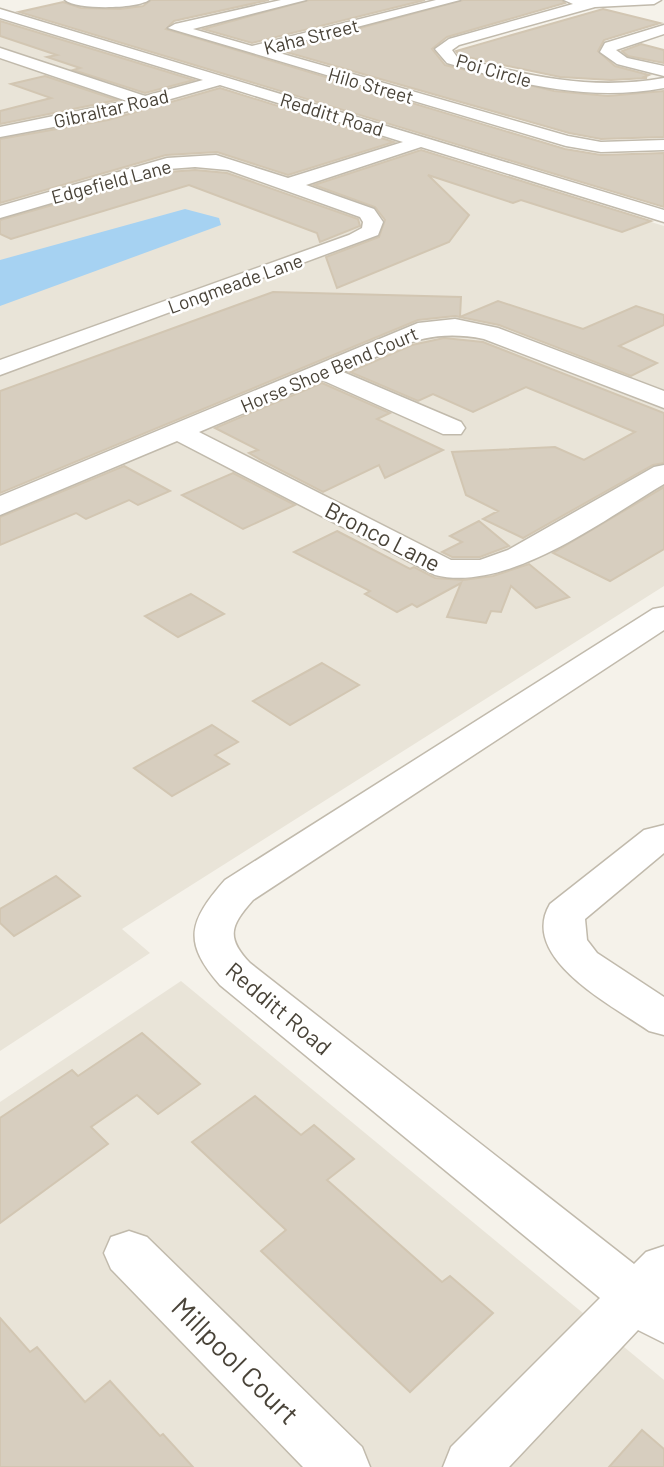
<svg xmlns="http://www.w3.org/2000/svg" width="664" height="1467" viewBox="0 0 664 1467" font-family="Barlow,sans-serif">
  <rect width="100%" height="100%" fill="#f5f2ea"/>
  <!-- residential -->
  <g fill="#e9e4d8">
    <polygon points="0,19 664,226 664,586 122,929 150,953 0,1051"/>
    <polygon points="181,981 664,1380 664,1467 0,1467 0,1102"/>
  </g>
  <!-- water -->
  <polygon fill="#a6d2f2" points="185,209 219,218 221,225 0,306 0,260"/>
  <!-- building -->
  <g fill="#d7cebf" stroke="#d2c6b2" stroke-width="2">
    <polygon points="151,0 269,0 174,21 166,29 565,149 601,155 664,153 664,207 19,12 63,2 81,8 120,9 143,6"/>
    <polygon points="309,0 425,0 252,43 203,29"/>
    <polygon points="463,0 562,0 565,3 447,37 432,49 445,65 554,91 608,96 664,91 664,137 601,139 569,133 279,50"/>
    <polygon points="603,9 660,23 604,40 598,51 615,66 649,75 644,77 647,78 611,80 560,77 484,61 459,55 456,51"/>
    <polygon points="0,21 194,80 145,93 73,70 80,68 47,57 57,55 0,36"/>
    <polygon points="641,44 664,50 664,63 628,56 622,51"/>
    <polygon points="45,76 117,100 0,124 0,111 51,98 11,84"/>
    <polygon points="220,88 394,142 288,175 217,152 166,155 0,203 0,139 108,120"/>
    <polygon points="421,150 651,221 622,232 521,200 513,203 428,175 469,215 449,242 337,288 326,257 379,237 385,220 375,207 314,185"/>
    <polygon points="195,170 227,173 358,219 360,226 320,242 317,233 189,185 11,239 0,234 0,220 168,172"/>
    <polygon points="273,292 461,297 460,317 498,301 583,329 636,306 664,315 664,325 619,346 657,363 631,376 499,325 455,316 418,320 0,493 0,391"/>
    <polygon points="444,338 483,342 664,413 664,463 653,465 523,538 483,519 498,511 466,495 452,452 555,447 584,460 635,432 526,387 473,412 433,394 418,401 350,372 412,345"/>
    <polygon points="322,383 390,413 377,419 443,450 385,478 379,465 323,492 261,460 249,453 258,450 215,428"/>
    <polygon points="124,466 170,491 138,505 129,500 86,519 76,513 0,545 0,517"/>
    <polygon points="233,473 295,505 243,529 182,495"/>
    <polygon points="664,487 664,549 610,581 553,553"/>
    <polygon points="479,521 509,546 480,557 452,557 442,552 462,542 450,536"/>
    <polygon points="337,531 410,569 414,567 435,578 463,580 493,576 529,564 569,597 536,608 511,586 501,612 491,611 486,623 447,617 461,583 417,607 412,604 397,612 365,594 370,591 294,552"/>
    <polygon points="191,594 224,614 178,637 145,616"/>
    <polygon points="322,663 359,685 290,725 253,701"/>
    <polygon points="212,725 238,742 215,755 229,764 172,796 134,768"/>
    <polygon points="56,876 80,896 14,936 0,923 0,909"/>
    <polygon points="142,1033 200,1084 158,1114 137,1095 91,1127 108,1144 0,1223 0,1118 72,1070 78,1076"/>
    <polygon points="255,1096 301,1135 314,1125 354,1159 327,1180 442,1282 450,1276 493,1313 410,1392 261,1251 286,1230 192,1142"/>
    <polygon points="0,1318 30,1352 37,1347 85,1402 110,1381 160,1436 163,1434 193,1467 0,1467"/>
    <polygon points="642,1430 664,1449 664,1467 609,1467"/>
  </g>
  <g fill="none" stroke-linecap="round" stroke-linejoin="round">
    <!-- minor casing -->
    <g stroke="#c1baac" stroke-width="3">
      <g id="minor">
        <path d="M65,0H149C137,9 77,10 65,0Z"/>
        <polygon points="281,0 306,0 193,29 252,46 436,0 460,0 269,50 568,136 601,142 664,140 664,150 601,152 566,146 168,28 175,24"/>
        <path d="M564,0H661L654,4L595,7L459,45L452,50L457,57C527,76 592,91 664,78V88C588,102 519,84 447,63L435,49L449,39L573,4Z"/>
        <polygon points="0,9 664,210 664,222 421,147 306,185 374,209 383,222 378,235 0,375 0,360 349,235 362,228 363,222 360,217 228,170 195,167 168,169 0,218 0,206 167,158 216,155 288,178 403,142 220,85 107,117 0,137 0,127 127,101 0,58 0,48 145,96 203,80 0,18"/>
        <polygon points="664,25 664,34 616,50 627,58 664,66 664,76 617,64 600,52 605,43"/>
        <path d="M455,319L498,328L664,391V408L484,339C424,327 396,349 343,372L461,422L465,428L461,434H443L322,380L199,432L451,560H480L508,550L654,467L664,465V484C603,520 508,593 435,575L177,441L0,515V496L418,323Z"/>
        <path d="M664,607V630L253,900C231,925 225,937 250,963L634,1264L646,1252L664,1246V1343L638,1330L509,1467H443L451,1447L600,1298L220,985C182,942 189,921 225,880L653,609Z"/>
        <path d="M664,825V853L585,919L587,940L597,953L664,997V1035L649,1031C613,1006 518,958 550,904L644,830Z"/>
        <polygon points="129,1231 147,1237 362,1447 370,1467 303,1467 111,1269 104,1253 111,1237"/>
      </g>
    </g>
    <!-- minor -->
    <use href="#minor" fill="#fff" fill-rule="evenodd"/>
  </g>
  <g text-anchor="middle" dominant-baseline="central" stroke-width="5" stroke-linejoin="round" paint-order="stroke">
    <!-- far-street labels -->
    <g font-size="19" fill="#494338" stroke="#fff">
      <text transform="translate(311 36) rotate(-14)">Kaha Street</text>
      <text transform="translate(494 70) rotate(16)">Poi Circle</text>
      <text transform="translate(371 85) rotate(16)">Hilo Street</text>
      <text transform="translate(111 108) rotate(-13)">Gibraltar Road</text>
      <text transform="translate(332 114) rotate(17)">Redditt Road</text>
      <text transform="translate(111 181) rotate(-15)">Edgefield Lane</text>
      <text transform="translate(235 283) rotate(-20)">Longmeade Lane</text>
      <text transform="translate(329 369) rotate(-23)">Horse Shoe Bend Court</text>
    </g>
    <!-- street labels -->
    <g font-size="23" fill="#494338" stroke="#fff">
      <text transform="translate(383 536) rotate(27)">Bronco Lane</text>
      <text transform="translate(279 1008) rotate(40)">Redditt Road</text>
    </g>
    <!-- near-street labels -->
    <g font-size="28" fill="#494338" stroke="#fff">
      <text transform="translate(236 1360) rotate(45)">Millpool Court</text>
    </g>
  </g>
</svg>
